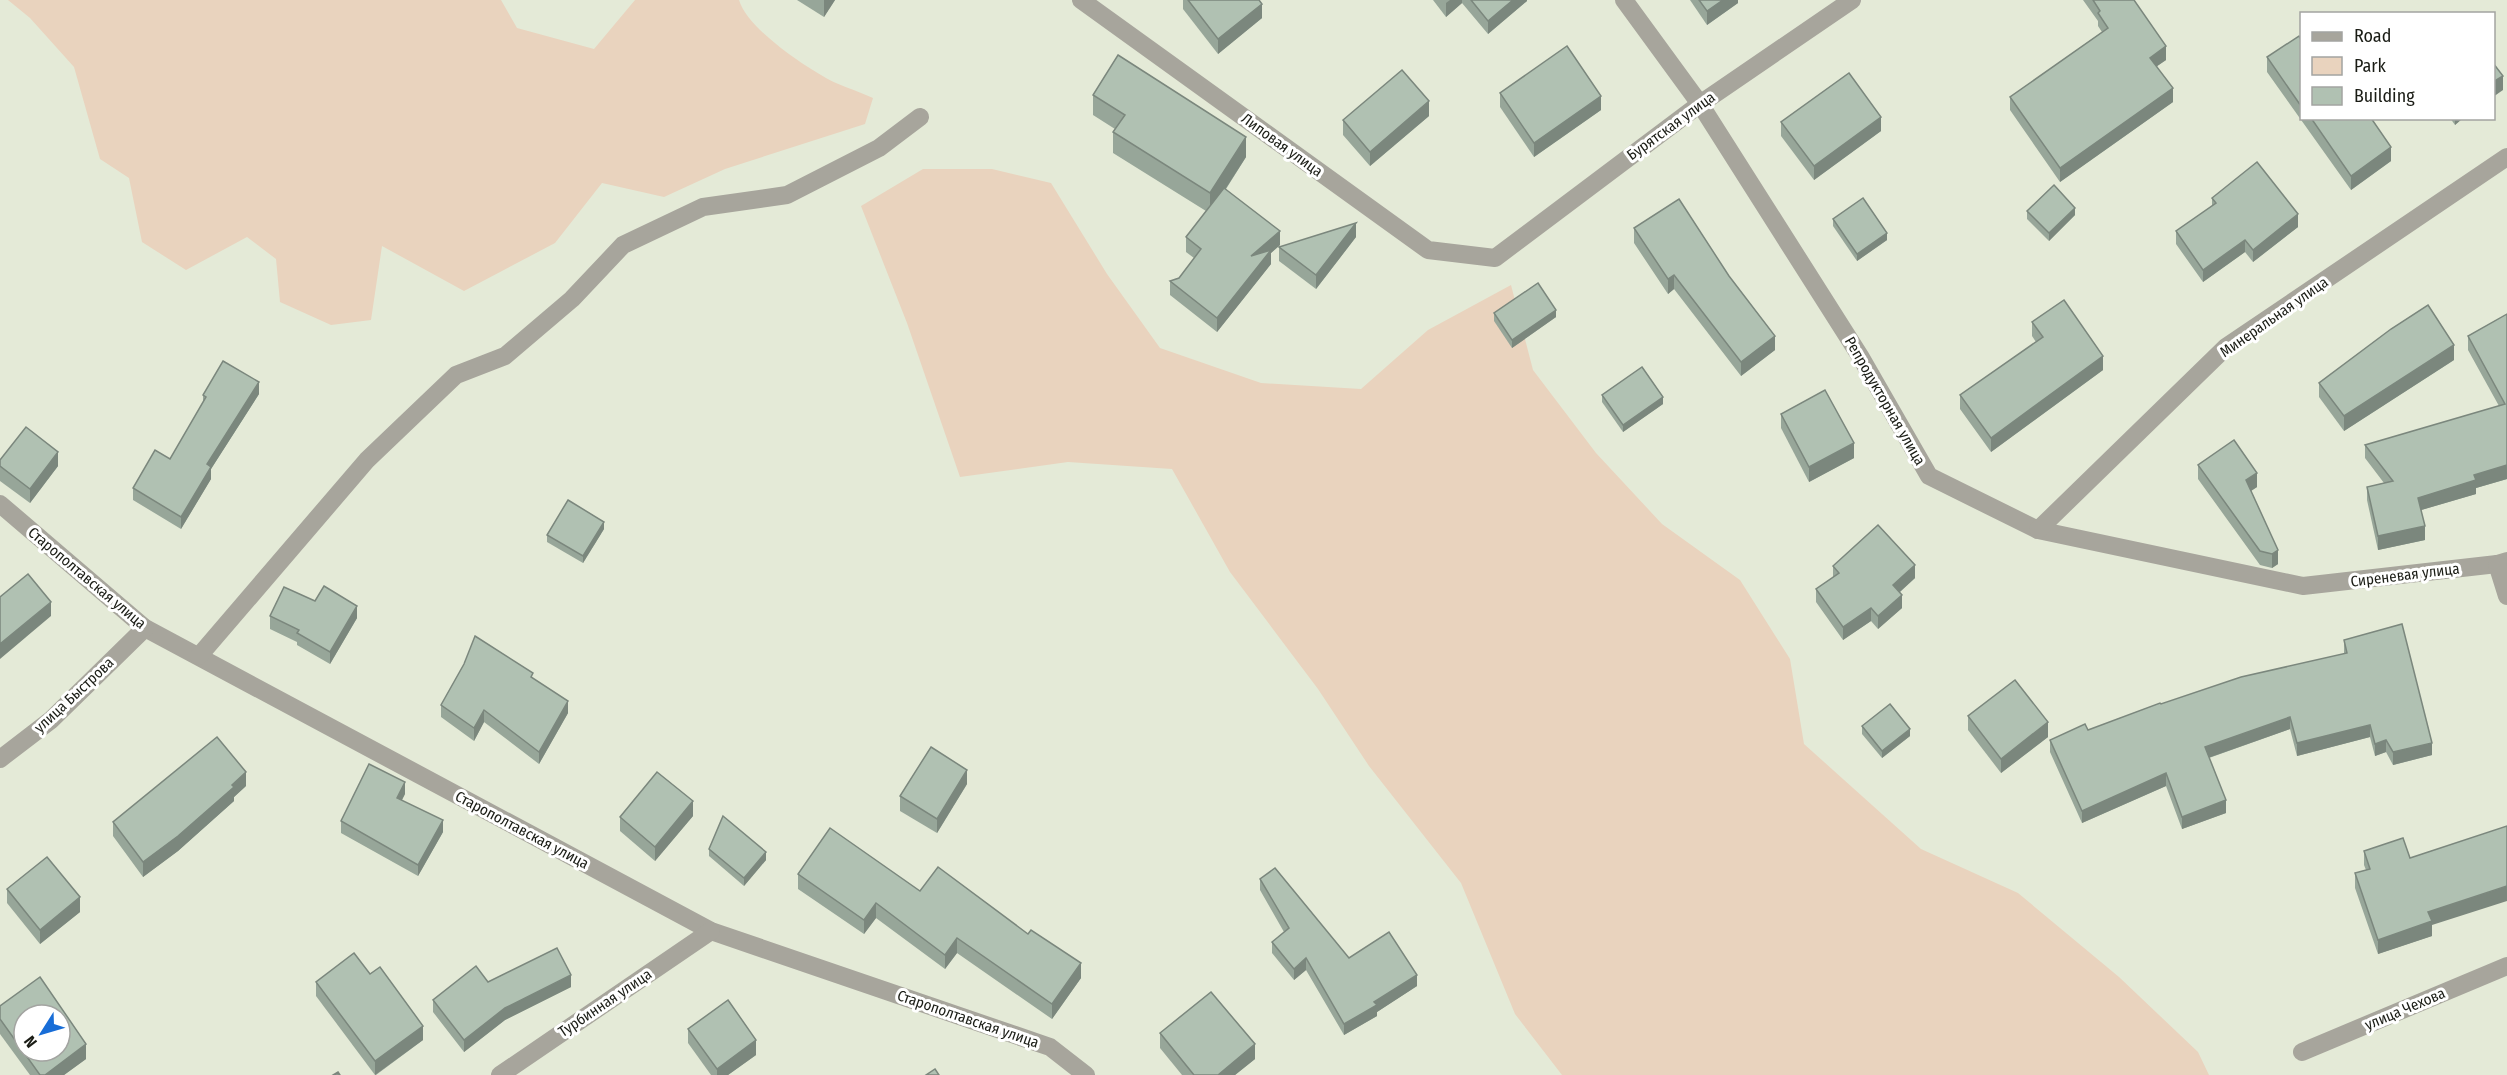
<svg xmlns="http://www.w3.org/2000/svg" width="2507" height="1075" viewBox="0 0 2507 1075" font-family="'Fira Sans Condensed',sans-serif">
  <rect width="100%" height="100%" fill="#e4ead7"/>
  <!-- green -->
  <g fill="#e9d3be">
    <path d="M8,0H501L517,28L594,49L635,0H739C747,27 797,61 821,75C836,85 856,90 873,98L865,124L725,169L664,197L602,183L555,243L464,291L382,246L371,320L331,325L280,302L276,259L247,237L186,270L142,242L129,178L100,159L74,67L30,18Z"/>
    <polygon points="923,169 992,169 1051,183 1107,274 1160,348 1261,383 1361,389 1428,330 1511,285 1533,370 1596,453 1662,524 1740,580 1790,659 1804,744 1921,849 2018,893 2119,977 2198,1052 2209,1075 1562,1075 1515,1014 1461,883 1369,766 1318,689 1230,572 1172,469 1068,462 960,477 907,323 861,206"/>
  </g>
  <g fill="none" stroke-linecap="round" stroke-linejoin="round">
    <!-- minor -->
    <g stroke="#a7a59c" stroke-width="18">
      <polyline points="1081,0 1428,250 1495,258 1700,104 1852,0"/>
      <polyline points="1624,0 1700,104 1860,356 1929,476 2038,530 2303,586 2497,564 2507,561"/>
      <polyline points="0,504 145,628 711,931 1050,1047 1086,1075"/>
      <polyline points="2038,530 2226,347 2507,157"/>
      <polyline points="2497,564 2507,596"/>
      <polyline points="199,656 367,460 456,375 505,356 572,299 623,245 703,207 787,195 879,148 920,117"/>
      <polyline points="0,759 51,720 145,628"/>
      <polyline points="2302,1052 2507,966"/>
      <polyline points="500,1075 711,931"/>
    </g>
  </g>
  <!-- wall -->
  <g fill="#97a699">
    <polygon points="797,0 835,0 824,17"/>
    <polygon points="1183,0 1259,0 1262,18 1218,54 1183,9"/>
    <polygon points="1433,0 1527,0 1527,1 1488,34 1462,3 1446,17"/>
    <polygon points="1690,0 1738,0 1738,3 1707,25"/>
    <polygon points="2083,0 2134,0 2166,60 2157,66 2173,102 2060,182 2010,110 2010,97 2102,32 2098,26 2098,21"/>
    <polygon points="2301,40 2301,118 2371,118 2391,161 2351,190 2267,72 2267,57"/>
    <polygon points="1500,93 1601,110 1534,157 1500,107"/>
    <polygon points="1093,95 1246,157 1226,189 1280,245 1271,253 1271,264 1217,332 1170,295 1170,281 1179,278 1194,258 1186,252 1186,237 1206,211 1113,153 1113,132 1115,129 1093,115"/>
    <polygon points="1429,116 1370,166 1343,135 1343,120"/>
    <polygon points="2450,118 2463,118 2455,125"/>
    <polygon points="1781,122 1881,131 1814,180 1781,136"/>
    <polygon points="2212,198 2298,227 2253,262 2245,252 2203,282 2176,244 2176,231 2212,206"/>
    <polygon points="2027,211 2075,215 2049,241 2027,219"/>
    <polygon points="1833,219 1887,240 1857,261 1833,226"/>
    <polygon points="1634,228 1775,350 1741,376 1674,289 1668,294 1634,243"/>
    <polygon points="1356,237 1316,289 1279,261 1279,247"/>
    <polygon points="1494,313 1556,317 1512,348 1494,321"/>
    <polygon points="2507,314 2507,479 2476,488 2476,494 2421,510 2425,540 2378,550 2367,500 2367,487 2384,483 2365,458 2365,445 2499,406 2468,350 2468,336"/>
    <polygon points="2032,322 2103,370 1991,452 1960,409 1960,395 2036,342 2032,336"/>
    <polygon points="2454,360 2344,431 2319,397 2319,383"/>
    <polygon points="259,394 211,469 211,479 181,529 133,500 133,488 170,459 203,402 203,395"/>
    <polygon points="1602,395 1663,404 1623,432 1602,402"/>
    <polygon points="1781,414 1854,458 1809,482 1781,428"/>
    <polygon points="0,460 58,466 30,503 0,481"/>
    <polygon points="2198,465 2257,487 2251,491 2278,564 2272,568 2260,565 2198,479"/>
    <polygon points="604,529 583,563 547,542 547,535"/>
    <polygon points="1833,566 1915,578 1900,592 1902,608 1878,629 1871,621 1843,640 1816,602 1816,589 1833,578"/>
    <polygon points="270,616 357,618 330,664 297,645 297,642 270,629"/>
    <polygon points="2344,640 2432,755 2393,765 2386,752 2375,756 2370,737 2297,756 2290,729 2209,758 2226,813 2182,829 2166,786 2082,823 2050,752 2050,740 2088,730 2344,654"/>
    <polygon points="533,678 568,713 539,764 484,722 474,741 441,717 441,705"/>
    <polygon points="1968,716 2048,737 2001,773 1968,730"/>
    <polygon points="1862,726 1910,736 1882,758 1862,734"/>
    <polygon points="967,784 937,833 900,811 900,796"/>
    <polygon points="246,786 234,797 234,801 178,851 143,877 113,836 113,822"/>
    <polygon points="405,794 402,800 443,832 418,876 341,833 341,821"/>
    <polygon points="693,816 655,861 620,831 620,817"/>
    <polygon points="709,849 766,860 744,886 709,856"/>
    <polygon points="2364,851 2410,858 2432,925 2432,936 2378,954 2355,888 2355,873 2366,870 2364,865"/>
    <polygon points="798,874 920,891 1081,978 1052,1019 957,953 945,969 876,918 864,934 798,889"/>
    <polygon points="1260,879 1349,958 1417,986 1377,1012 1377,1016 1344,1035 1306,970 1294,980 1272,953 1272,942 1284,932 1260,890"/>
    <polygon points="7,889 80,912 40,944 7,903"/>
    <polygon points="370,974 423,1040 376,1075 375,1075 316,996 316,982"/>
    <polygon points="488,982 571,987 505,1020 464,1052 433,1012 433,1000"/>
    <polygon points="0,1006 86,1059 64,1075 30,1075 0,1034"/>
    <polygon points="688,1029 756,1055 728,1075 711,1075 688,1043"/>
    <polygon points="1160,1033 1255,1059 1235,1075 1182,1075 1160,1048"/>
  </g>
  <!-- shaded-wall -->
  <g fill="#7b877d">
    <polygon points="824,0 835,0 824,17"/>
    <polygon points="1450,0 1462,0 1462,3 1446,17 1446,3"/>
    <polygon points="1513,0 1527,0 1527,1 1488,34 1488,21"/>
    <polygon points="1723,0 1738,0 1738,3 1707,25 1707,11"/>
    <polygon points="1262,4 1262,18 1218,54 1218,39"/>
    <polygon points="2166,46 2166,60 2150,71 2150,58"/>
    <polygon points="2503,76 2503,90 2493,97 2493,82"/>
    <polygon points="2173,88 2173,102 2060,182 2060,168"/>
    <polygon points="1601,96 1601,110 1534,157 1534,143"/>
    <polygon points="1429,101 1429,116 1370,166 1370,152"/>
    <polygon points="1881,117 1881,131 1814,180 1814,166"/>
    <polygon points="2455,118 2463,118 2455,125"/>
    <polygon points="1246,137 1246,157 1210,213 1210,193"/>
    <polygon points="2391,147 2391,161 2351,190 2351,176"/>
    <polygon points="2075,208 2075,215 2049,241 2049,233"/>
    <polygon points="2298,214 2298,227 2253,262 2253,250"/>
    <polygon points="1356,223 1356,237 1316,289 1316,275"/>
    <polygon points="1280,231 1280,245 1271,253 1271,264 1217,332 1217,318 1251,256"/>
    <polygon points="1887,233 1887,240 1857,261 1857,254"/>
    <polygon points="2245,240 2245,252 2203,282 2203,270"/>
    <polygon points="1674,275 1674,289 1668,294 1668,279"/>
    <polygon points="1556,310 1556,317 1512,348 1512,340"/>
    <polygon points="1775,336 1775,350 1741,376 1741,362"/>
    <polygon points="2454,345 2454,360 2344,431 2344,416"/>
    <polygon points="2103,356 2103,370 1991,452 1991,438"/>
    <polygon points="259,382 259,394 211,469 211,479 181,529 181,517 207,464"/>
    <polygon points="1663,397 1663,404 1623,432 1623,425"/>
    <polygon points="1854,443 1854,458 1809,482 1809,467"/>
    <polygon points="58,452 58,466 30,503 30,489"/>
    <polygon points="2507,465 2507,479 2476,488 2476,494 2418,511 2418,498 2474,475"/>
    <polygon points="2257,473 2257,487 2246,494 2246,480"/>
    <polygon points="604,522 604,529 583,563 583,556"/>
    <polygon points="2425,526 2425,540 2378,550 2378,536"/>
    <polygon points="2278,550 2278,564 2272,568 2272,554"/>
    <polygon points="1915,565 1915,578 1893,598 1893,585"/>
    <polygon points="1902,595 1902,608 1878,629 1878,616"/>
    <polygon points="51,602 51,616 0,659 0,644"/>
    <polygon points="357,606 357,618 330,664 330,652"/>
    <polygon points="1871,608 1871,621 1843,640 1843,627"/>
    <polygon points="568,701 568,713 539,764 539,752"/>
    <polygon points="484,710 484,722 474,741 474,728"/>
    <polygon points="2290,717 2290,729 2205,759 2205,747"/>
    <polygon points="2048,722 2048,737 2001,773 2001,759"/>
    <polygon points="2370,725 2370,737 2297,756 2297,743"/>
    <polygon points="1910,729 1910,736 1882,758 1882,751"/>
    <polygon points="2386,740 2386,752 2375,756 2375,744"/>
    <polygon points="2432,743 2432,755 2393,765 2393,752"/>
    <polygon points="967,770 967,784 937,833 937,819"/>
    <polygon points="246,772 246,786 234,797 234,801 178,851 143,877 143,862"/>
    <polygon points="2166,773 2166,786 2082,823 2082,811"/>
    <polygon points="405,782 405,794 397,809 397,798"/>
    <polygon points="2226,800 2226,813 2182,829 2182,817"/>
    <polygon points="693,801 693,816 655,861 655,847"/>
    <polygon points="443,820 443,832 418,876 418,865"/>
    <polygon points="766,852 766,860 744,886 744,878"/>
    <polygon points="2507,886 2507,901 2432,925 2432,936 2378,954 2378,940 2428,912"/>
    <polygon points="80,897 80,912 40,944 40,930"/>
    <polygon points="876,903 876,918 864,934 864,920"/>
    <polygon points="957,938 957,953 945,969 945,955"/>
    <polygon points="1306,958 1306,970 1294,980 1294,969"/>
    <polygon points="1081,963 1081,978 1052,1019 1052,1004"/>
    <polygon points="571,975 571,987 505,1020 464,1052 464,1040 505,1008"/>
    <polygon points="1417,975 1417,986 1377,1012 1377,1016 1344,1035 1344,1024 1374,1002"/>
    <polygon points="423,1026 423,1040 375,1075 375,1061"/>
    <polygon points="756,1040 756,1055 728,1075 717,1075 717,1069"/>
    <polygon points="86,1044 86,1059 64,1075 45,1075"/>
    <polygon points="1255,1044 1255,1059 1235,1075 1218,1075"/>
  </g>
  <!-- building -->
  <g fill="#b0c1b2" stroke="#7b877d" stroke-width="1.5" fill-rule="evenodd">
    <polygon points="1188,0 1259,0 1262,4 1218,39"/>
    <polygon points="1471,0 1513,0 1488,21"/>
    <polygon points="1699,0 1723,0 1707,11"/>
    <polygon points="2093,0 2134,0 2166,46 2150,58 2173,88 2060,168 2010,97 2108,28 2098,13 2100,11"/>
    <polygon points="2299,36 2301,40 2301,106 2267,57"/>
    <polygon points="1567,46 1601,96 1534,143 1500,93"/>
    <polygon points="1118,55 1246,137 1210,193 1113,132 1125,115 1093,95"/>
    <polygon points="2493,63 2503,76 2493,82"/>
    <polygon points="1402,70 1429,101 1370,152 1343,120"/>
    <polygon points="1849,73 1881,117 1814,166 1781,122"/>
    <polygon points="2311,118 2371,118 2391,147 2351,176"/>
    <polygon points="2257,162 2298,214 2253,250 2245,240 2203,270 2176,231 2216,203 2212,198"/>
    <polygon points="2054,185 2075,208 2049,233 2027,211"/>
    <polygon points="1224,188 1280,231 1251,256 1271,250 1217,318 1170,281 1179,278 1201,249 1186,237"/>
    <polygon points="1863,198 1887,233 1857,254 1833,219"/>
    <polygon points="1679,199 1729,276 1775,336 1741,362 1674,275 1668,279 1634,228"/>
    <polygon points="1356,223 1316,275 1279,247"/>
    <polygon points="1538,283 1556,310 1512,340 1494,313"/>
    <polygon points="2064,300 2103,356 1991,438 1960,395 2043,337 2032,322"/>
    <polygon points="2428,305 2454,345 2344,416 2319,383 2391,329"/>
    <polygon points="2507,314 2507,465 2474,475 2476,480 2418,498 2425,526 2378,536 2367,487 2393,481 2365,445 2505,404 2468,336"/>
    <polygon points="223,361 259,382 207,464 211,467 181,517 133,488 155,450 170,459 206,397 203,395"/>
    <polygon points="1642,367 1663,397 1623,425 1602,395"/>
    <polygon points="1825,390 1854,443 1809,467 1781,414"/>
    <polygon points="26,427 58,452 30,489 0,466 0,460"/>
    <polygon points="2234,440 2257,473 2246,480 2278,550 2272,554 2260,551 2198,465"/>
    <polygon points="568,500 604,522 583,556 547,535"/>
    <polygon points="1878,525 1915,565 1893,585 1902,595 1878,616 1871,608 1843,627 1816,589 1839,573 1833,566"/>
    <polygon points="28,574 51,602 0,644 0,597"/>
    <polygon points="324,586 357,606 330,652 297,633 299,630 270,616 284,587 315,601"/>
    <polygon points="2402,624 2432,743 2393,752 2386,740 2375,744 2370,725 2297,743 2290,717 2205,747 2226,800 2182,817 2166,773 2082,811 2050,740 2085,724 2088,730 2160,703 2161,704 2241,677 2347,653 2344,640"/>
    <polygon points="475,636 533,673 531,677 568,701 539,752 484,710 474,728 441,705 464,664"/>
    <polygon points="2015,680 2048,722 2001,759 1968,716"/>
    <polygon points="1890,704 1910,729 1882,751 1862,726"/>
    <polygon points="217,737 246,772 232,785 234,787 178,836 143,862 113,822"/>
    <polygon points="931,747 967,770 937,819 900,796"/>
    <polygon points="369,764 405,782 397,798 443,820 418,865 341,821"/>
    <polygon points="657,772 693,801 655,847 620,817"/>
    <polygon points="723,816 766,852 744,878 709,849"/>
    <polygon points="2507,826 2507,886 2428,912 2432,921 2378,940 2355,873 2370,869 2364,851 2403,838 2410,858"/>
    <polygon points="830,828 920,891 938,867 1028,934 1031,930 1081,963 1052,1004 957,938 945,955 876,903 864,920 798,874"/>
    <polygon points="47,857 80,897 40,930 7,889"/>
    <polygon points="1275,868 1349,958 1389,932 1417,975 1374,1002 1377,1005 1344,1024 1306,958 1294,969 1272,942 1289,928 1260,879"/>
    <polygon points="557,948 571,975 505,1008 464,1040 433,1000 476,966 488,982"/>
    <polygon points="354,953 370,974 380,967 423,1026 375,1061 316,982"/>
    <path d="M40,977L86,1044L45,1075H40L0,1019V1006ZM24,1015H60V1051H24Z"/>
    <polygon points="1211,992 1255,1044 1218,1075 1194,1075 1160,1033"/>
    <polygon points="728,1000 756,1040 717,1069 688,1029"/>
    <polygon points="935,1069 939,1075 926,1075"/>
    <polygon points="338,1072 340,1075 333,1075"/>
  </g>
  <g text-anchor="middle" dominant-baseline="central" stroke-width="6" stroke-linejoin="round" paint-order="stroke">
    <!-- street labels -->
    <g font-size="15" fill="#1a1c15" stroke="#fff">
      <text transform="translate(1671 126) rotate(-36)">Бурятская улица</text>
      <text transform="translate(1282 145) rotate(36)">Липовая улица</text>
      <text transform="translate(2274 317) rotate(-35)">Минеральная улица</text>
      <text transform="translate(1885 401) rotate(60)">Репродукторная улица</text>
      <text transform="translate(2405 575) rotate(-7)">Сиреневая улица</text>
      <text transform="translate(87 578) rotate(40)">Старополтавская улица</text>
      <text transform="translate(74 695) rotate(-43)">улица Быстрова</text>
      <text transform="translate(522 830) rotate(28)">Старополтавская улица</text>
      <text transform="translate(605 1003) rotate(-34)">Турбинная улица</text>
      <text transform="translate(2405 1009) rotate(-23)">улица Чехова</text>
      <text transform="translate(968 1019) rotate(19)">Старополтавская улица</text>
    </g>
  </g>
  <!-- legend -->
  <rect x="2300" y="12" width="195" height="108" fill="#ffffff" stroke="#a3a4a1" stroke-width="1.5"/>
  <rect x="2312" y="32" width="30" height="9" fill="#a7a59c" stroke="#a3a4a1" stroke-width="1.5"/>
  <text x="2354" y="42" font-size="18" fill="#1a1c15">Road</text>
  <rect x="2312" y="57" width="30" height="18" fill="#e9d3be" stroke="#a3a4a1" stroke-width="1.5"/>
  <text x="2354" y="72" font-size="18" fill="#1a1c15">Park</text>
  <rect x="2312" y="87" width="30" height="18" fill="#b0c1b2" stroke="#a3a4a1" stroke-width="1.5"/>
  <text x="2354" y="102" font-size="18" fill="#1a1c15">Building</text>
  <!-- north arrow -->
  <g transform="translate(42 1033) rotate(233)"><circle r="28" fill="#ffffff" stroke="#a3a4a1" stroke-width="1.5"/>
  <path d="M0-4.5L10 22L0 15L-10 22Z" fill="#186dd7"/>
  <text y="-9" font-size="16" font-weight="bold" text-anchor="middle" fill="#1a1c15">N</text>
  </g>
</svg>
